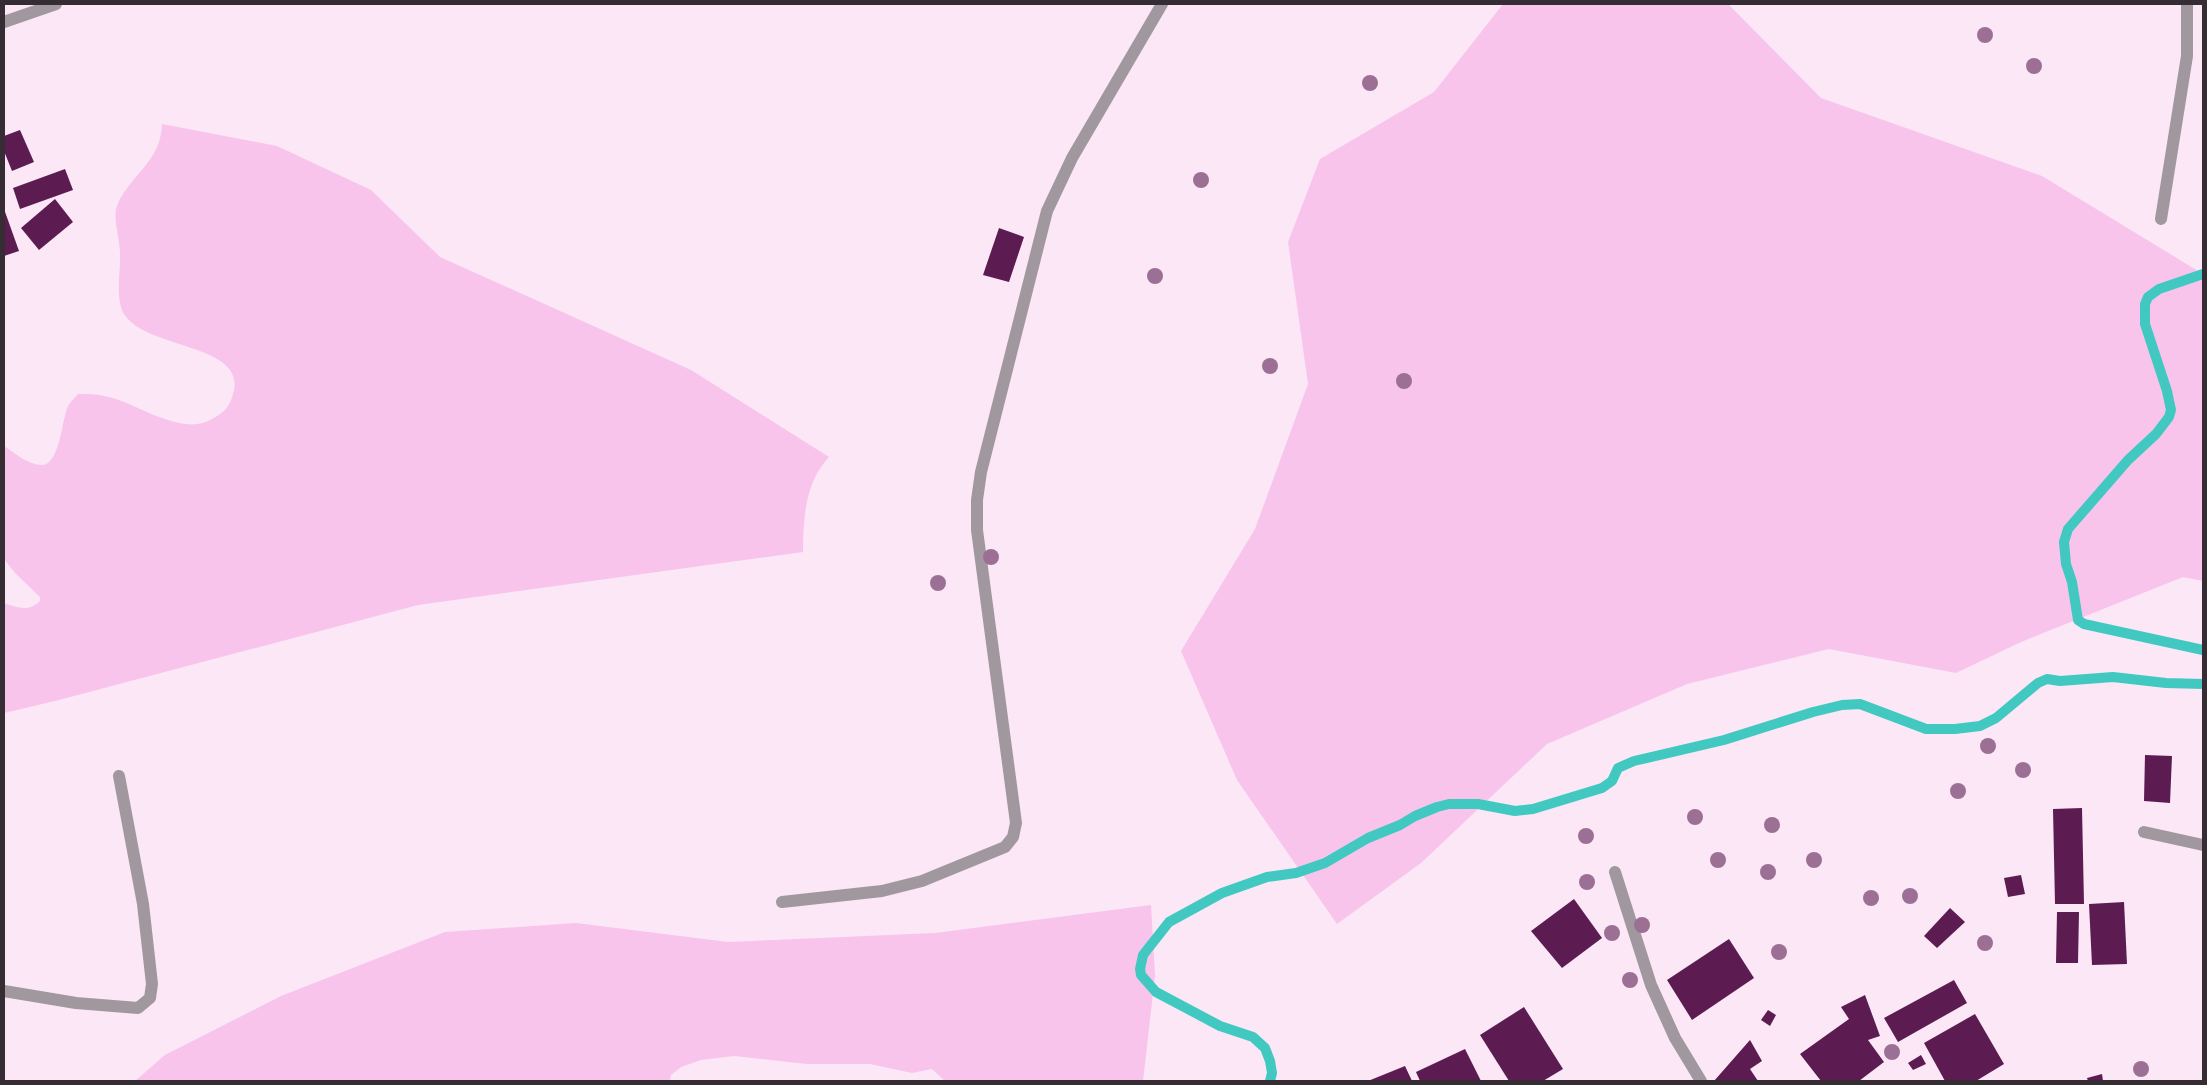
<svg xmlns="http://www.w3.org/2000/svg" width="2207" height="1085" viewBox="0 0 2207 1085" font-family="'Asap Condensed',sans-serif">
  <rect width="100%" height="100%" fill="#fbe7f6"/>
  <!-- green -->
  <g fill="#f8c4ec">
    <polygon points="1503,4 1728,4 1821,98 2042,176 2203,274 2203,581 2183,577 2021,642 1956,673 1829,649 1687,684 1547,744 1421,863 1337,924 1237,780 1181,651 1255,529 1308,384 1288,242 1320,159 1434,92"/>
    <path d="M162,124L277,146L371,190L440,257L691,370L829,457C805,482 803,519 803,552L418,605L59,700L4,713V603C18,608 29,612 40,601V597L15,573L4,559V446C15,453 28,465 42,465C60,465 62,418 68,406C70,402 75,398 78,394C86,394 96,394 104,396C135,401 181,438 212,419C223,413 230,407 233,394C250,340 133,351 121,307C116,288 121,270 120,251C119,238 114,221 116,209C117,206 119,201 120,199C136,171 161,159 162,124Z"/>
    <polygon points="1151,905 1155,976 1143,1081 945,1081 932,1069 912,1073 870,1064 807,1064 734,1056 701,1060 681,1067 671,1075 670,1081 135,1081 165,1055 281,996 445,932 576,923 728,942 935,933"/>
  </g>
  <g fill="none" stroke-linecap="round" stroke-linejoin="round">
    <!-- stream -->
    <g stroke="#41c9c1" stroke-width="10">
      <polyline points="2203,274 2159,289 2148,297 2145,304 2145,324 2167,391 2171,410 2169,417 2156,434 2128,460 2068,529 2064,542 2066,564 2072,582 2078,620 2084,624 2203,650"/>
      <polyline points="1270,1081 1272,1073 1270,1061 1265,1048 1253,1037 1220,1026 1156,992 1141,975 1140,969 1143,955 1169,922 1222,893 1267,877 1296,873 1325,863 1368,838 1400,825 1415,816 1437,807 1449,804 1478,804 1515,811 1533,809 1602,788 1612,781 1618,768 1634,761 1724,740 1813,712 1842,705 1860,704 1926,729 1955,729 1980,726 1996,718 2038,683 2047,679 2060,681 2113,677 2166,683 2203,684"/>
    </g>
  </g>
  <!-- building -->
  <g fill="#5c1c52">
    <polygon points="20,130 34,162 12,171 4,151 4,136"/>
    <polygon points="65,169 73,190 20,209 13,188"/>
    <polygon points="55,199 73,222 39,250 21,228"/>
    <polygon points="4,209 19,251 4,256"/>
    <polygon points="999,228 1024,237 1009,282 983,275"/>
    <polygon points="2145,755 2172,756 2170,803 2144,801"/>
    <polygon points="2082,808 2084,904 2055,904 2053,809"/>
    <polygon points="2021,875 2025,894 2008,897 2004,878"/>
    <polygon points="1574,899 1602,938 1562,968 1531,931"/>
    <polygon points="2124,902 2127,964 2092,965 2089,904"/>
    <polygon points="1950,908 1965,922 1937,948 1924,936"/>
    <polygon points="2057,912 2079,912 2078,963 2056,963"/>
    <polygon points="1729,939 1754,978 1692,1020 1667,980"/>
    <polygon points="1954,980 1967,1003 1898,1042 1884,1018"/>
    <polygon points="1865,995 1880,1036 1868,1040 1884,1062 1859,1081 1821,1081 1800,1054 1849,1019 1841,1007"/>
    <polygon points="1524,1007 1563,1069 1543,1081 1509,1081 1480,1035"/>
    <polygon points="1768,1010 1776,1015 1770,1026 1761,1020"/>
    <polygon points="1975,1014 2004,1064 1976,1081 1945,1081 1924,1043"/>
    <polygon points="1750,1040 1762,1061 1750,1069 1758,1081 1714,1081"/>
    <polygon points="1465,1049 1481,1081 1420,1081 1416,1072"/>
    <polygon points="1921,1055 1926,1064 1913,1070 1908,1063"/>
    <polygon points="1405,1066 1412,1081 1368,1081"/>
    <polygon points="2102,1074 2103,1081 2088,1081 2087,1078"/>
  </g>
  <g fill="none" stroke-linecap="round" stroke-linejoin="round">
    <!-- minor -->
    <g stroke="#a1989f" stroke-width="12">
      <polyline points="4,22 56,4"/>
      <polyline points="2161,219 2187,56 2187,4"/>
      <polyline points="2144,832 2203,845"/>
      <polyline points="1615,872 1651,985 1675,1038 1701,1081"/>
      <polyline points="782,902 882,891 922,881 1005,847 1013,837 1016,823 977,530 977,500 981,472 1047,211 1072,158 1162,4"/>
      <polyline points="4,991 76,1003 138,1008 150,998 152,984 143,904 119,776"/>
    </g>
  </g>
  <!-- trees -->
  <g fill="#9c7095">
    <circle cx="1985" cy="35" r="8"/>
    <circle cx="2034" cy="66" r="8"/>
    <circle cx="1370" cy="83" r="8"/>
    <circle cx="1201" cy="180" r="8"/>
    <circle cx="1155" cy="276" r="8"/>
    <circle cx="1270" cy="366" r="8"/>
    <circle cx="1404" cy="381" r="8"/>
    <circle cx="991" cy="557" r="8"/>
    <circle cx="938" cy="583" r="8"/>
    <circle cx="1988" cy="746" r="8"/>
    <circle cx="2023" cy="770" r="8"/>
    <circle cx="1958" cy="791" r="8"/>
    <circle cx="1695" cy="817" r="8"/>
    <circle cx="1772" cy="825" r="8"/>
    <circle cx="1586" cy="836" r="8"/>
    <circle cx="1718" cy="860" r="8"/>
    <circle cx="1814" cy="860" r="8"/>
    <circle cx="1768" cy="872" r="8"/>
    <circle cx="1587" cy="882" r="8"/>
    <circle cx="1910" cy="896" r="8"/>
    <circle cx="1871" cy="898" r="8"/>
    <circle cx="1642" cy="925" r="8"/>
    <circle cx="1612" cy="933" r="8"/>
    <circle cx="1985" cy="943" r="8"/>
    <circle cx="1779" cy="952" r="8"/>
    <circle cx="1630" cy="980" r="8"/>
    <circle cx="1892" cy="1052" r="8"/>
    <circle cx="2141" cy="1069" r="8"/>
  </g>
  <!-- border -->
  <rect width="2207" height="1085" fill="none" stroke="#352d33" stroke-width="10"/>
</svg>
